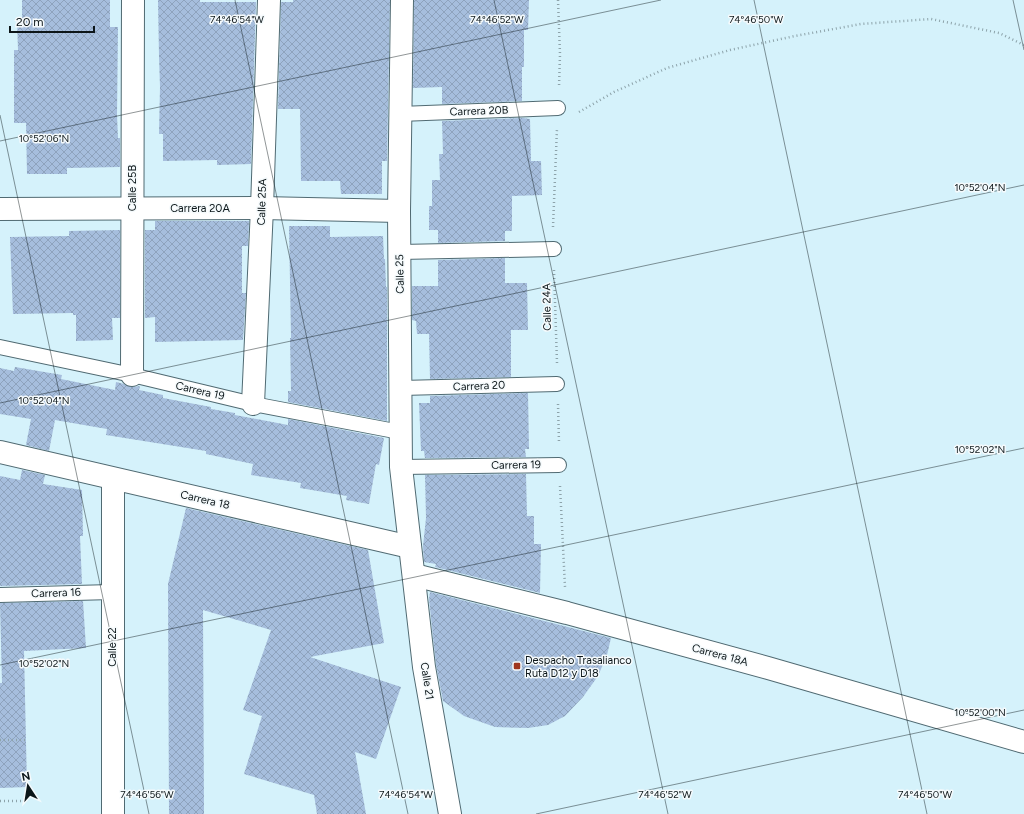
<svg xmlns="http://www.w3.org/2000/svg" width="1024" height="814" viewBox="0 0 1024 814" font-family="Figtree,sans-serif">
  <defs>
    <pattern id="building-cross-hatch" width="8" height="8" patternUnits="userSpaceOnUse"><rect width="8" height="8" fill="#a6bedd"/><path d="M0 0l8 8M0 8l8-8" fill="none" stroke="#8ea3bd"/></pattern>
  </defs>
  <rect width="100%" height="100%" fill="#d5f2fb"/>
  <!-- building -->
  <g fill="url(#building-cross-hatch)">
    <polygon points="22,0 110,0 110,27 118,27 117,115 118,138 120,138 120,167 67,168 67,174 27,174 26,123 14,123 14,50 18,50 17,21 22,21"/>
    <polygon points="158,0 200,0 200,2 256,2 251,164 217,165 217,160 163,161 163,134 159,134 160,87 159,56"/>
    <polygon points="293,0 390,0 387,161 382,161 382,194 341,194 340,181 301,181 300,109 278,109 281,2 293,2"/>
    <polygon points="414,0 529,0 528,30 524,30 524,67 522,67 522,101 442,104 442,87 413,88"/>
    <polygon points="523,118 530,119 531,161 541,161 542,195 512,196 512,231 505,231 505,241 438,243 438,230 429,230 429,206 432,206 432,180 440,180 439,154 443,154 442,121"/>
    <polygon points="155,221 249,221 248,246 242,246 242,293 246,293 243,340 155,342 155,317 145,318 145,230 155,230"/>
    <polygon points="289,226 330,226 330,237 383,236 384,259 385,259 386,287 387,287 387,421 288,402 288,391 291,391 290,338 291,338"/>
    <polygon points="120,230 120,318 112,318 113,340 76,341 76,315 73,315 73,313 13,314 10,237 69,236 69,231"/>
    <polygon points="505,258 505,283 527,283 528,330 511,330 511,377 430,379 429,334 417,334 416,321 412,320 412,286 438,286 438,260"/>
    <polygon points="15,367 62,375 61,379 115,390 116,382 124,384 132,387 140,386 139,390 163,395 163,398 211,407 211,409 235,413 235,415 288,425 288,419 384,438 379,465 376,464 369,504 346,500 347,496 300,488 301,483 251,475 253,464 206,454 206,451 106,435 107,429 55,420 49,451 26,445 31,419 0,414 0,368 14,371"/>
    <polygon points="528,393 529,449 525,449 526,457 425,458 424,451 421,451 419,403 430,403 430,396"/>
    <polygon points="22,470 45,475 43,484 82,490 83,536 80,536 82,584 0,586 0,476 20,480"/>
    <polygon points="526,474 527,516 534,516 534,544 541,544 540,593 435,567 436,564 424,562 423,546 426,518 425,475"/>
    <polygon points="186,508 368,550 384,643 310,657 401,687 376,759 355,752 366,814 317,814 314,795 244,774 262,716 243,710 271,630 203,610 204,814 169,814 168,584"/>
    <polygon points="430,592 611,638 607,655 598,676 583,697 565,716 548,725 528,728 495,727 464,716 443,701 436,665 429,599"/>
    <polygon points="83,601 86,648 24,651 27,787 0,788 0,683 2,683 0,603"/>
  </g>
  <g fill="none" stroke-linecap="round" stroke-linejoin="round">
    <!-- service casing -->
    <g stroke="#506a72" stroke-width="16">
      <g id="service">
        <polyline points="400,114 558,108"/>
        <polyline points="400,252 554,249"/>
        <polyline points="0,347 132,375 253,404 400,432"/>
        <polyline points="401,388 557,384"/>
        <polyline points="401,467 559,465"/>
        <polyline points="0,595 112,592"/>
      </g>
    </g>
    <!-- minor casing -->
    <g stroke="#506a72" stroke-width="24">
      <g id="minor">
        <polyline points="402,0 399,211 401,467 424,667 450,814"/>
        <polyline points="0,209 262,208 399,211"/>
        <polyline points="132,375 133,0"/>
        <polyline points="253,404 262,208 269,0"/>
        <polyline points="0,452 410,547"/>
        <polyline points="414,575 567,613 768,668 1024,742"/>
        <polyline points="113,814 113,479"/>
      </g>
    </g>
    <!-- path -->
    <g stroke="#8da3aa" stroke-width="2.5" stroke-dasharray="1 3" stroke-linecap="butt">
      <polyline points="558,0 560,54 559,87"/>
      <polyline points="579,112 614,92 667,68 730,50 795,36 861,24 931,19 999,33 1024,45"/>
      <polyline points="553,227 557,128"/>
      <polyline points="554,270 557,363"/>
      <polyline points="558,404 559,443"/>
      <polyline points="560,486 565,587"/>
      <polyline points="0,740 25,740"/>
      <polyline points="0,801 26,801"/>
    </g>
    <!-- service -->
    <use href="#service" stroke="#fff" stroke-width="14"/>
    <!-- minor -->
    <use href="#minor" stroke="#fff" stroke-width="22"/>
  </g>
  <!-- ticks -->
  <path fill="none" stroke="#0c1619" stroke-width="1" stroke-opacity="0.45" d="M235,0L408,814M494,0L668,814M754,0L927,814M1013,0L1024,50M0,115L149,814M0,141L661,0M0,403L1024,185M0,665L1024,448M536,814L1024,710"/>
  <!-- markers -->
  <rect fill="#9f361f" stroke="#f5fafc" stroke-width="1.5" x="513" y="662" width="8" height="8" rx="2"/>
  <g text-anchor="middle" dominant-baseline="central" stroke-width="3" stroke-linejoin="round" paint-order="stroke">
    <!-- street labels -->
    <g font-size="11" fill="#0c1619" stroke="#f5fafc">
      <text transform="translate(479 111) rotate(-2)">Carrera 20B</text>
      <text transform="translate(132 188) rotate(-90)">Calle 25B</text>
      <text transform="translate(262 202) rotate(-88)">Calle 25A</text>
      <text x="200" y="208">Carrera 20A</text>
      <text transform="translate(400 274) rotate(-91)">Calle 25</text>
      <text transform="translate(547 307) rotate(-91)">Calle 24A</text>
      <text transform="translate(479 386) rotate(-2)">Carrera 20</text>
      <text transform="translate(200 391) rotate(13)">Carrera 19</text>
      <text transform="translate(516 465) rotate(-1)">Carrera 19</text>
      <text transform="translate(205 500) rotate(13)">Carrera 18</text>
      <text transform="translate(56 593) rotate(-2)">Carrera 16</text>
      <text transform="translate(112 647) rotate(-90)">Calle 22</text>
      <text transform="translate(720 655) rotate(15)">Carrera 18A</text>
      <text transform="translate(427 681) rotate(81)">Calle 21</text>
    </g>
    <!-- poi labels -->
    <g font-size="11" fill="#0c1619" stroke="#f5fafc" text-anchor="start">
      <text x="525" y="660">Despacho Trasalianco<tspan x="525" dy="13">Ruta D12 y D18</tspan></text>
    </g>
  </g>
  <g font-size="10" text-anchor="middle" fill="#0c1619" stroke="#f5fafc" stroke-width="3" stroke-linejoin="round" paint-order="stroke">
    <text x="237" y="23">74°46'54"W</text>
    <text x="497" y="23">74°46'52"W</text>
    <text x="756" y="23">74°46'50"W</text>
    <text x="44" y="142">10°52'06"N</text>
    <text x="980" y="191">10°52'04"N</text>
    <text x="44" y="404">10°52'04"N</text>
    <text x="980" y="453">10°52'02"N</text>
    <text x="44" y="667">10°52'02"N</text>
    <text x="980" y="716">10°52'00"N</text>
    <text x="147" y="798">74°46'56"W</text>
    <text x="406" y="798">74°46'54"W</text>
    <text x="665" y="798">74°46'52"W</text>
    <text x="925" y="798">74°46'50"W</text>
  </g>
  <!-- north arrow -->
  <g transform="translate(28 786) rotate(348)" stroke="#f5fafc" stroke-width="3" paint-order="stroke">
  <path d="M0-3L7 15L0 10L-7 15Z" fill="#0c1619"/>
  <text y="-6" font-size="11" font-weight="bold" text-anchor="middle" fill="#0c1619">N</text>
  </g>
  <!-- scale -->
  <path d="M10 26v6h84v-6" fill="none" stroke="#0c1619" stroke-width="2"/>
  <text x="16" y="26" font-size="12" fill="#0c1619" stroke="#f5fafc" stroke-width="3" paint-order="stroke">20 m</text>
</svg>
